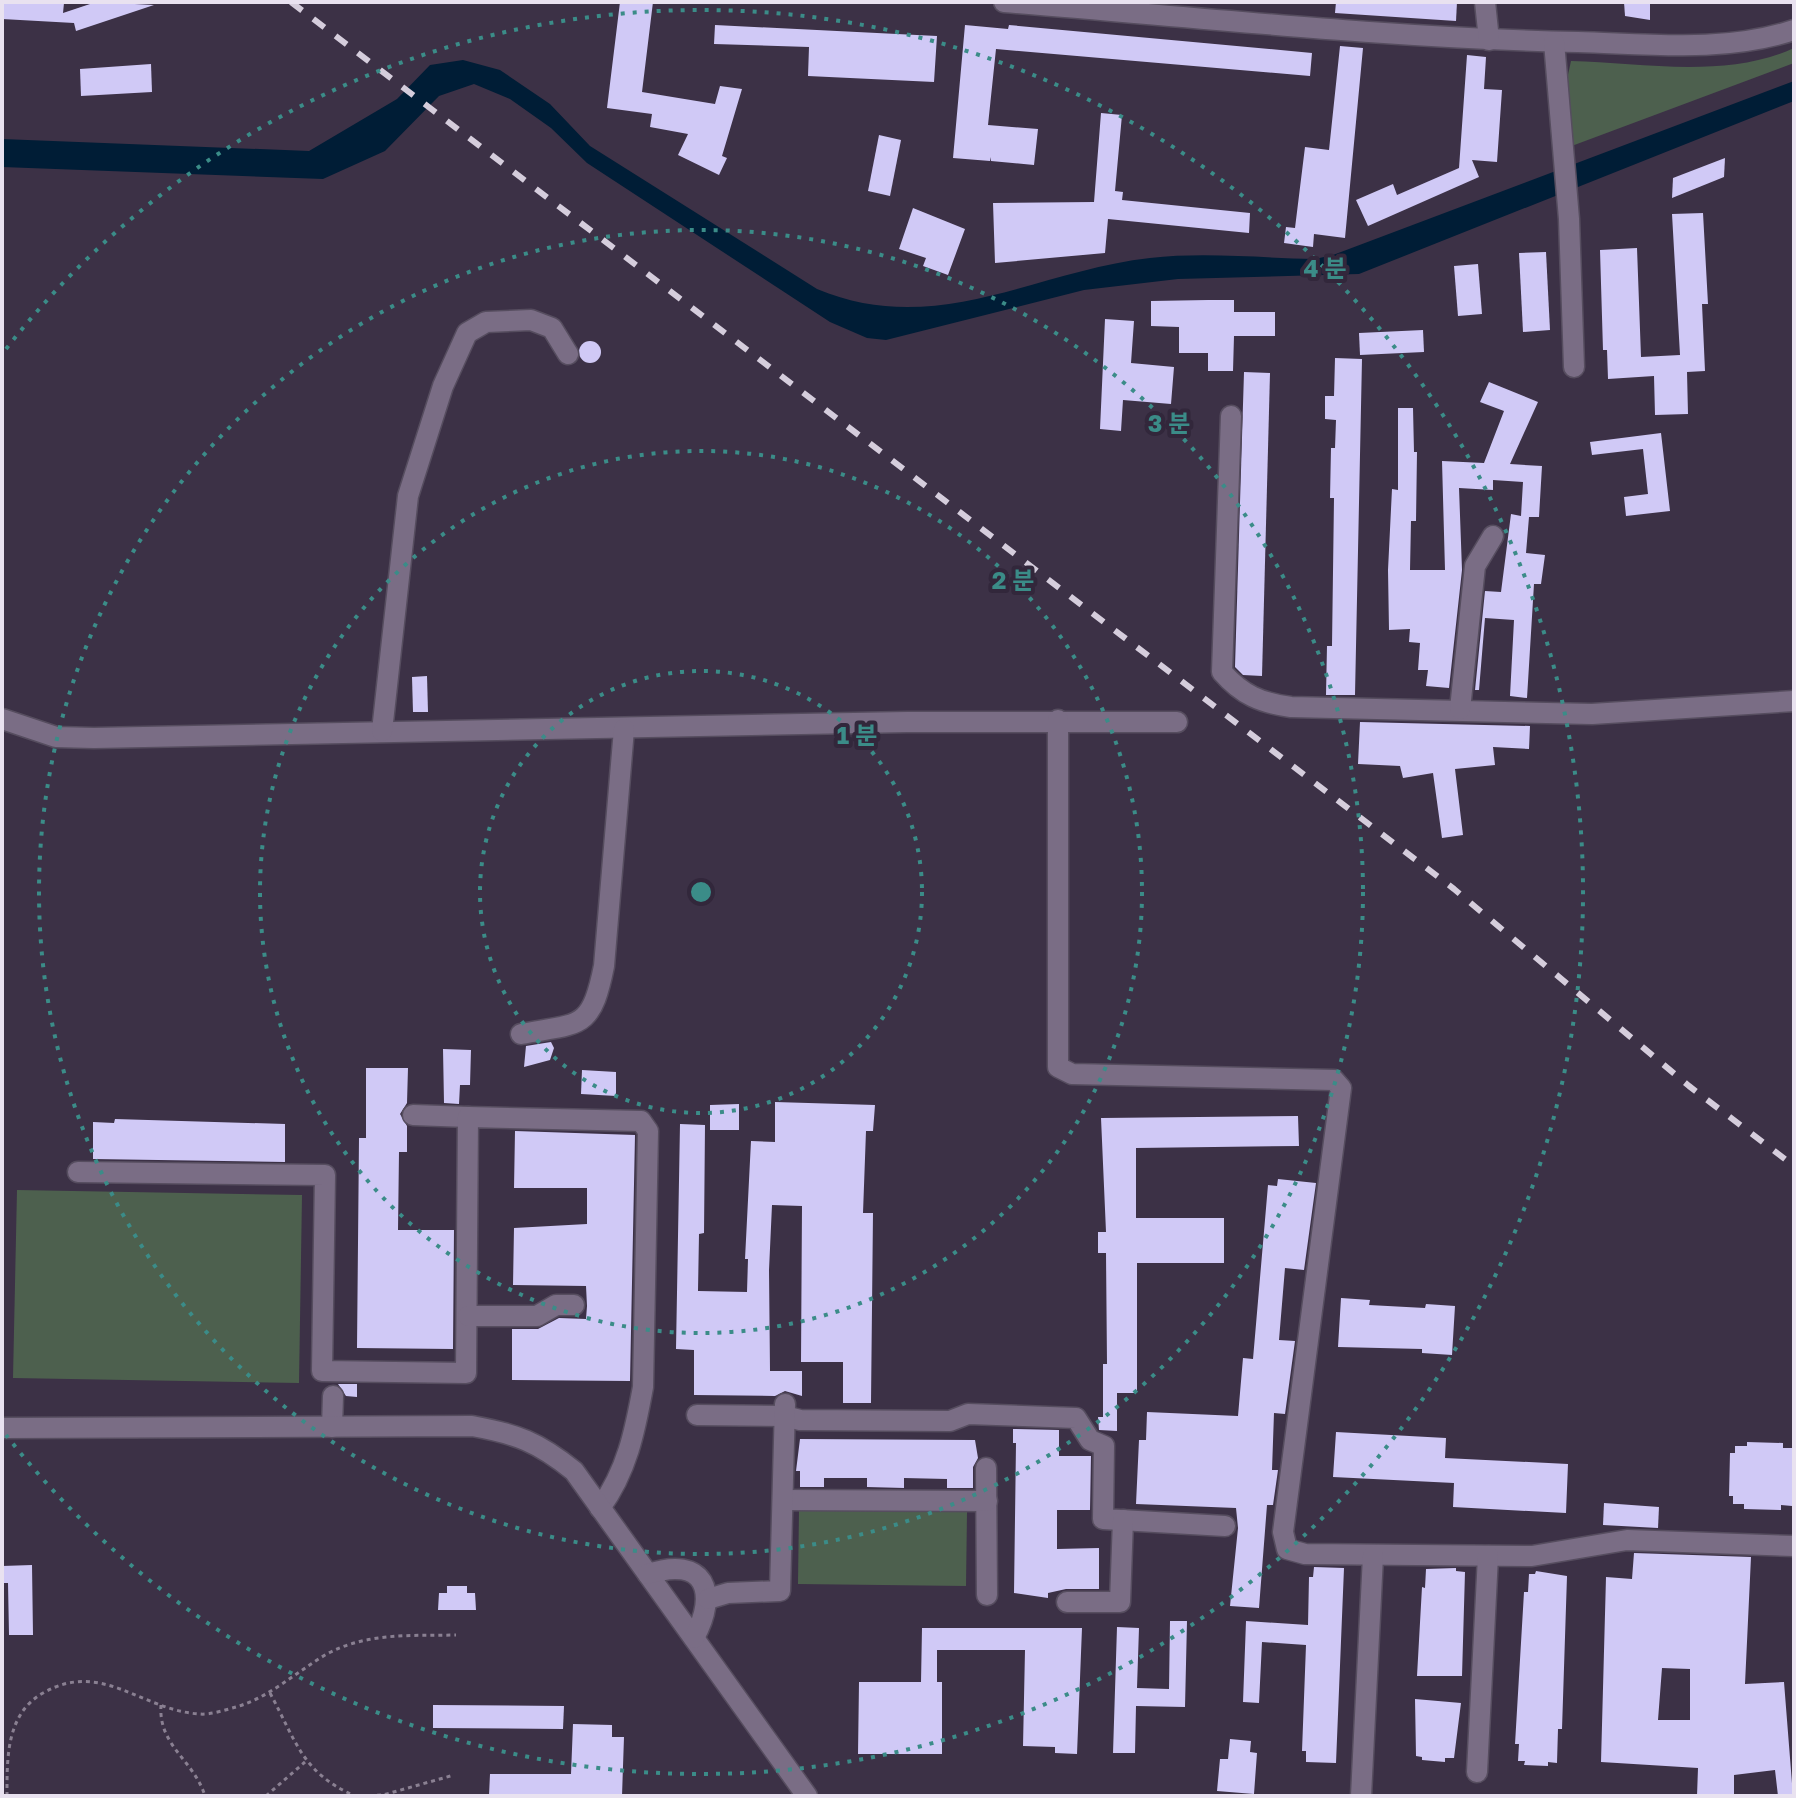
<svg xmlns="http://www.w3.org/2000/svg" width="1796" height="1798" viewBox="0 0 1796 1798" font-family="'Golos Text','Noto Sans KR',sans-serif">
  <rect width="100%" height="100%" fill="#3c3146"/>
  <!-- green -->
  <g fill="#4d604e">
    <path d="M1794,48V63L1569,147L1564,93L1571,61C1642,63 1727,79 1794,48Z"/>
    <polygon points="17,1190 302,1195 299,1383 13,1378"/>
    <polygon points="799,1510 967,1512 966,1586 798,1584"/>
  </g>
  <!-- water -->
  <path fill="#001d36" d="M463,60L500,70L550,104L590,146L817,289C936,339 1034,271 1150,258C1204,252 1261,258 1315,259L1333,255L1794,81V101L1359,274L1178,279L1084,290L886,340L867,338L830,322L587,163L551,128L510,99L474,84L439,96L385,151L323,179L2,167V139L309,151L397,99L430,65Z"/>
  <!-- building -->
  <g fill="#d0c9f6" fill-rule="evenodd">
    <polygon points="2,2 64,3 63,13 96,2 154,5 76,31 74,23 2,19"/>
    <polygon points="620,2 653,2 642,92 715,104 720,86 742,89 722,156 727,158 719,175 678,155 688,134 650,127 652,114 607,108"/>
    <polygon points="1336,2 1457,2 1456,21 1335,13"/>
    <polygon points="1624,2 1650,2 1650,20 1625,16"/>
    <polygon points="715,25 937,36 934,82 808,76 809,47 714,44"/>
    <polygon points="965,25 1008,29 1009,25 1312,53 1310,76 996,49 988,125 1038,129 1034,165 991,161 991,157 990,161 953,158"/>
    <polygon points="1340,46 1363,48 1345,238 1314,234 1313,247 1284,243 1286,227 1295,228 1305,147 1329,150"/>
    <polygon points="1467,55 1486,57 1484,89 1502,90 1497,162 1472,160 1479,177 1368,226 1356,200 1393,184 1397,195 1459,168"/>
    <polygon points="151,64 152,92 81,96 80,69"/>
    <polygon points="1101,113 1122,115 1115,191 1123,192 1122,200 1250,213 1249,233 1108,219 1105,253 995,263 993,203 1094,202"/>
    <polygon points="879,135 901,140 890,196 868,191"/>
    <polygon points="1725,158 1724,177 1672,198 1673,178"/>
    <polygon points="913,208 965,229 948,275 923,266 926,258 899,249"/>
    <polygon points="1703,213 1708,304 1702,304 1705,371 1687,372 1688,414 1655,415 1654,376 1608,379 1607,350 1603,350 1600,250 1637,248 1641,357 1680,355 1672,214"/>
    <polygon points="1546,252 1550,330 1523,332 1519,253"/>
    <polygon points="1478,264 1482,314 1458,316 1454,266"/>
    <polygon points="1208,300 1234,300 1234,312 1275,312 1275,336 1234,336 1233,371 1208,371 1208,353 1179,353 1179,327 1151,326 1151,301"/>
    <polygon points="1105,319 1134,321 1131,363 1174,367 1171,404 1123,400 1121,431 1100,429"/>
    <polygon points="1423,330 1424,352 1360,355 1359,333"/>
    <circle cx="590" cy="352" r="11"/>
    <polygon points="1335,358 1362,359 1355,695 1326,695 1327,646 1332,646 1334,498 1330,498 1331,448 1335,448 1336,420 1325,419 1325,396 1334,396"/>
    <polygon points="1244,372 1270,373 1262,676 1243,675 1235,667"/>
    <polygon points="1489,382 1538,402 1510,464 1542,466 1539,517 1529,517 1526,553 1545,555 1541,584 1534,584 1527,698 1510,696 1514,620 1485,618 1479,690 1475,690 1485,591 1501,592 1511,514 1521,516 1523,482 1493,480 1493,490 1459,488 1462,570 1449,688 1426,686 1428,670 1418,670 1420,643 1409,642 1410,629 1389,630 1388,570 1392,489 1398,490 1398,408 1413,408 1414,452 1417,452 1416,521 1411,521 1410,570 1445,570 1442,461 1484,463 1504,411 1480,402"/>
    <polygon points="1661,433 1670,511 1626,516 1624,497 1648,494 1643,449 1592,455 1590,442"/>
    <polygon points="427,676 428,712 413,712 412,677"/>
    <polygon points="1360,722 1530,726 1529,749 1493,747 1495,765 1455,769 1463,835 1442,838 1433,773 1403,778 1400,766 1358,764"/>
    <polygon points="551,1042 554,1048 550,1060 524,1067 526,1046"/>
    <polygon points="443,1049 471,1050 470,1085 460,1085 459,1104 444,1103"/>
    <polygon points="366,1068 408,1068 407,1103 400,1114 407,1126 407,1152 399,1152 398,1230 454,1230 453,1349 357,1348 359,1138 366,1138"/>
    <polygon points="582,1070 616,1072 616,1096 581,1094"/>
    <polygon points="775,1102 875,1105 873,1131 866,1131 863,1213 873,1213 871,1403 843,1403 843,1362 801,1362 802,1206 772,1205 769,1270 770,1371 802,1371 802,1396 785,1391 775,1396 694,1395 694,1350 676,1349 680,1124 705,1125 704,1233 699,1234 698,1291 747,1292 748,1259 745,1259 751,1141 775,1142"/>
    <polygon points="739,1104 739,1130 710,1130 710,1105"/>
    <polygon points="1298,1116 1299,1146 1136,1148 1136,1218 1224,1218 1224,1263 1137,1263 1137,1393 1117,1393 1117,1431 1099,1430 1098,1417 1103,1417 1103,1364 1107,1364 1106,1253 1098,1253 1098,1232 1106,1232 1101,1118"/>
    <polygon points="115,1119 285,1124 285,1162 93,1159 93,1122 114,1123"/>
    <polygon points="515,1131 635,1135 630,1381 512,1380 512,1329 538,1329 559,1318 586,1319 587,1306 586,1286 513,1285 514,1228 587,1224 587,1188 514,1188"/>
    <polygon points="1278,1179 1316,1183 1304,1270 1285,1268 1279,1340 1295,1341 1285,1414 1274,1413 1272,1470 1278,1470 1273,1505 1267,1505 1259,1608 1230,1606 1238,1528 1236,1508 1136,1504 1139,1440 1146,1440 1147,1412 1238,1416 1243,1358 1253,1359 1268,1185 1277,1186"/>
    <polygon points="1341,1298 1370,1300 1369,1305 1425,1308 1426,1304 1455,1306 1452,1355 1422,1353 1422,1349 1338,1347"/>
    <polygon points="338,1384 357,1384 357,1397 346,1396"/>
    <polygon points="1013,1429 1059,1430 1059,1456 1091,1456 1090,1510 1057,1510 1057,1549 1099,1548 1099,1589 1066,1589 1048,1593 1048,1598 1014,1593 1016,1443 1013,1443"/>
    <polygon points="1336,1432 1446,1438 1445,1458 1568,1464 1566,1513 1453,1507 1454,1483 1333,1477"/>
    <polygon points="800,1439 975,1440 978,1458 973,1467 973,1488 947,1488 947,1479 904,1478 904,1488 867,1487 867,1478 824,1478 824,1487 800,1487 800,1471 796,1471"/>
    <polygon points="1747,1442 1783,1443 1783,1448 1794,1448 1792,1506 1781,1505 1781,1510 1744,1509 1744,1504 1733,1504 1733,1496 1729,1496 1730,1453 1735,1453 1735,1446 1747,1446"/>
    <polygon points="1604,1503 1659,1507 1658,1528 1603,1525"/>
    <path d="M1634,1553L1751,1557L1745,1684L1784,1682L1793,1796H1778L1775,1770L1734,1775V1796H1697L1698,1768L1601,1762L1606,1577L1632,1579ZM1662,1668L1690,1669V1720H1658Z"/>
    <polygon points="32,1565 33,1635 9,1635 8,1583 2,1583 2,1566"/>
    <polygon points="1314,1567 1344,1568 1336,1763 1306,1762 1306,1751 1302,1751 1306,1645 1262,1642 1259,1703 1243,1702 1246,1621 1308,1625 1309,1577 1313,1577"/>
    <polygon points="1456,1568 1456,1571 1465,1572 1462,1676 1417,1676 1422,1587 1425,1588 1426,1569"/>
    <polygon points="1536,1571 1567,1576 1562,1729 1558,1729 1557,1763 1548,1762 1548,1766 1524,1765 1525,1761 1518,1761 1519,1744 1515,1744 1524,1592 1528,1592 1529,1574 1535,1574"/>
    <polygon points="447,1586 467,1586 467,1593 475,1593 476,1610 438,1610 439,1593 447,1593"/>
    <polygon points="1170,1621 1187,1621 1185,1707 1136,1706 1135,1753 1113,1753 1117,1627 1139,1628 1137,1688 1169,1689"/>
    <polygon points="922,1628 1082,1628 1077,1754 1055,1753 1055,1747 1023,1746 1025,1650 937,1650 937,1682 942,1682 942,1754 858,1754 859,1682 921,1682"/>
    <polygon points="1415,1699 1461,1703 1454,1758 1445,1758 1445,1762 1422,1760 1422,1757 1416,1756"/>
    <polygon points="433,1705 564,1706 563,1729 433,1728"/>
    <polygon points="573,1724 612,1725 612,1737 624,1737 622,1796 489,1796 490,1774 571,1774"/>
    <polygon points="1230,1739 1251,1741 1250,1752 1257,1753 1254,1794 1217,1791 1220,1759 1228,1759"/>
  </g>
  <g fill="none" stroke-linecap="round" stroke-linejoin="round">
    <!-- minor casing -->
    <g stroke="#564d5f" stroke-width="23">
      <g id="minor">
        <path d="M1004,2C1195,17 1386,38 1578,42C1649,44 1725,53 1794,30"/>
        <polyline points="1485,2 1489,40"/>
        <polyline points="1554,42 1569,219 1574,367"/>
        <path d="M1231,416L1222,672C1242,695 1261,703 1291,707L1592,714L1794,701"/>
        <polyline points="1460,709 1475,566 1493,536"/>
        <polyline points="2,719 56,737 94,738 907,722 1177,722"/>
        <polyline points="1058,720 1058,1067 1072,1074 1334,1080 1341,1088 1283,1532 1287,1549 1305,1554 1532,1556 1627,1540 1794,1546"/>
        <polyline points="382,731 408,496 443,386 467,333 486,322 531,320 552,328 568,354"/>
        <path d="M521,1034C581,1023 591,1030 604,966L624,729"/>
        <polyline points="413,1115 468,1117"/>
        <path d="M78,1172L325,1175L322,1371L466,1373L468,1117L641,1121L648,1131L643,1387C635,1431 627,1471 600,1508"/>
        <polyline points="468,1316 537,1316 556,1305 574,1305"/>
        <polyline points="697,1415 785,1416 800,1420 950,1421 968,1414 1076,1418 1090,1440 1104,1446 1103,1519 1225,1526"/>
        <polyline points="332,1427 333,1396"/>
        <path d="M2,1428L472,1426C517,1434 538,1442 574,1471L807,1796"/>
        <polyline points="986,1468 987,1595"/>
        <polyline points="783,1500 987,1501"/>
        <path d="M648,1574C705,1555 719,1592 694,1638"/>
        <polyline points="708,1599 728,1593 780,1591 785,1404"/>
        <polyline points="1067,1602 1120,1602 1123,1520"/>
        <polyline points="1477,1772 1488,1556"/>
        <polyline points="1361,1796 1373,1556"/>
      </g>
    </g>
    <!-- path -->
    <g stroke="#8a8092" stroke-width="3" stroke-dasharray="4 4" stroke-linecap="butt">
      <path d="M270,1693C296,1741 302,1773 355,1796"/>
      <path d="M161,1705C158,1746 194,1760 205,1796"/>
      <path d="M7,1796C7,1758 6,1714 43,1693C102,1659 142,1711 200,1714C210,1715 225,1710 236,1707C270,1697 295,1673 325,1655C366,1632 411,1636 456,1635"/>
      <polyline points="266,1796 305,1762"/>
      <polyline points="361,1796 383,1795 454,1775"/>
    </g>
    <!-- minor -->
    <use href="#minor" stroke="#7a6d85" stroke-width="20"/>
    <!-- rail -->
    <polyline stroke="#d5cddc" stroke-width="6" stroke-dasharray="14 14" stroke-linecap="butt" points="291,2 1454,889 1689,1086 1794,1166"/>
  </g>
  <!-- distance rings -->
  <g fill="none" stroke="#3b8c88" stroke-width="4" stroke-dasharray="4 8">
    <circle cx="701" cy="892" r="221"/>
    <circle cx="701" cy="892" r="441"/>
    <circle cx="701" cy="892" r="662"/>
    <path d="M6 349A882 882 0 1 1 6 1435"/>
  </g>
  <circle cx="701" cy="892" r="12" fill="#3b8c88" stroke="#32273b" stroke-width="4"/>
  <g font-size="24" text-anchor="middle" font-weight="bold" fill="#3b8c88" stroke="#32273b" stroke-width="8" stroke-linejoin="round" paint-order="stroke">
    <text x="1325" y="277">4 분</text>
    <text x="1169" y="432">3 분</text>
    <text x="1013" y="589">2 분</text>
    <text x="857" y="744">1 분</text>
  </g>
  <!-- border -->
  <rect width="1796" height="1798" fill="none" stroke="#e9e2f0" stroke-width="8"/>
</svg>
